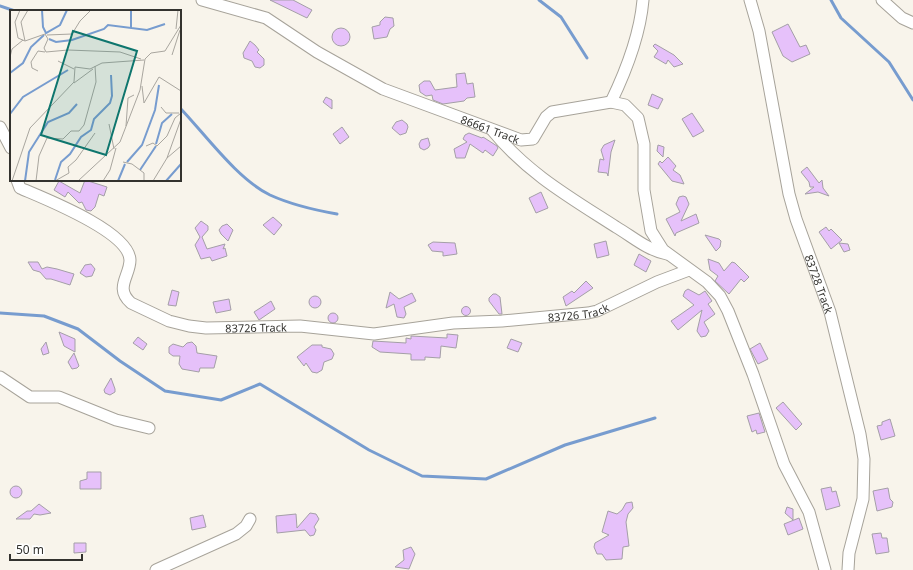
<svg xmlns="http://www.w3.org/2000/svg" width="913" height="570" viewBox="0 0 913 570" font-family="'Noto Sans',sans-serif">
  <rect width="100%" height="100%" fill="#f8f4eb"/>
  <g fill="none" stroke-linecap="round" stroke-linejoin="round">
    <!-- stream -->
    <g stroke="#779ccf" stroke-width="3">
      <polyline points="539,0 561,17 587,58"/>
      <polyline points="831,0 841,18 889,62 913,100"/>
      <polyline points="0,6 15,11"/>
      <path d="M180,108C205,134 237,179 270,195C292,205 314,210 337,214"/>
      <polyline points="0,313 44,316 78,329 120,361 165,391 221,400 260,384 369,450 422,476 486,479 565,445 655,418"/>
    </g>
  </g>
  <!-- building -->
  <g fill="#e6c1fa" stroke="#a49fa7">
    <polygon points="270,0 293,0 312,10 307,18"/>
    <polygon points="385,17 393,18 394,26 390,29 387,37 374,39 372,27 380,25 380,22"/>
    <polygon points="788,24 800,47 806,45 810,54 792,62 783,56 772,32"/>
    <circle cx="341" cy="37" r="9"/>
    <polygon points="250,41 255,45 259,50 257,52 264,59 264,65 260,68 255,67 252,61 244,58 243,53"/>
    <polygon points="655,44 674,55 683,64 674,67 668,60 666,64 654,57 658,51 653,46"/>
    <polygon points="465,73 467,84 473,83 475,97 467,98 464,101 443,104 433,100 432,95 426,96 420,92 419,85 424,81 430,81 435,90 457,87 456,74"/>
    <polygon points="652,94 663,99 658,109 648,105"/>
    <polygon points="326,97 332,100 332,109 323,102"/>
    <polygon points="692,113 704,131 693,137 682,119"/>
    <polygon points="402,120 407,124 408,127 406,133 400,135 392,128 396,122"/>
    <polygon points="342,127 349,137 340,144 333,134"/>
    <polygon points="469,133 482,138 483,137 497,146 498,148 493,156 485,150 483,153 470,144 465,158 456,158 454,149 467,142 463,139 465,135"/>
    <polygon points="428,138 430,145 428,148 424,150 420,148 419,144 421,140"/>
    <polygon points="615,140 611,152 608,176 607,173 598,172 600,159 604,160 601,150 604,145"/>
    <polygon points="658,145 664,147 663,157 657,151"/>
    <polygon points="668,157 676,166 673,170 680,175 684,184 672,181 658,164 660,161 662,163"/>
    <polygon points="807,167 819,183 822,180 823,188 829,196 818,192 805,194 814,187 810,187 809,182 801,172"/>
    <polygon points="85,180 107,187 104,196 99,194 95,207 91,211 86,210 82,202 79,203 68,192 65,197 54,190 59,181 80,193"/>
    <polygon points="541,192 548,208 536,213 529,198"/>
    <polygon points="683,196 686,197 689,204 681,221 696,214 699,223 676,233 675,236 666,219 680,212 676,204 679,197"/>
    <polygon points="273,217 282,225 274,235 263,225"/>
    <polygon points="201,221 208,226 208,230 202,237 207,249 225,244 223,249 225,248 227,256 212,261 210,257 201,259 195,245 200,237 195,228"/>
    <polygon points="227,224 233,230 228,241 221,234 219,230 222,226"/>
    <polygon points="826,227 829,231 831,229 842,240 831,249 819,232"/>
    <polygon points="705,235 719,239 721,241 720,247 716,251"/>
    <polygon points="606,241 609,255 597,258 594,244"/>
    <polygon points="433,242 455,243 457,254 443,256 443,252 432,251 428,245"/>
    <polygon points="839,243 848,244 850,250 844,252"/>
    <polygon points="639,254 651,261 646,272 634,265"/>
    <polygon points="708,259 719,263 724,271 732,262 735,263 749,277 744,282 741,279 729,294 715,281 718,276 710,270"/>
    <polygon points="28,262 38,262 42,269 47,267 57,269 74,274 70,285 51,279 46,279 40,272 33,270"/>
    <polygon points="91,264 95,269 92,276 86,277 80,273 85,265"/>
    <polygon points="586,281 593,288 566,306 563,297 572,291 574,293"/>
    <polygon points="688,289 699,295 705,291 712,301 708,304 715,314 704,322 709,331 706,336 701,337 697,331 702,310 678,330 671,321 694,305 683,296 685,291"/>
    <polygon points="172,290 179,292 176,306 168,305"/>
    <polygon points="390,292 399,299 412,293 416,301 404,307 406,314 404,318 397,317 394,304 386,308"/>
    <polygon points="493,294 496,294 500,297 502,314 499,314 489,301 489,298"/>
    <circle cx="315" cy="302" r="6"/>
    <polygon points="229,299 231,310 216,313 213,302"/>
    <polygon points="271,301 275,309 259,320 254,312"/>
    <circle cx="466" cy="311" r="4.5"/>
    <circle cx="333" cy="318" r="5"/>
    <polygon points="59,332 75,339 75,352 64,346"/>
    <polygon points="447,334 458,335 456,348 441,346 440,358 425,357 425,360 411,360 411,354 380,352 372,347 373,341 406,343 406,338 411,339 411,336 447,338"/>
    <polygon points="138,337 147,344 143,350 133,343"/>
    <polygon points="511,339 522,343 518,352 507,348"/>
    <polygon points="46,342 49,353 43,355 41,349"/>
    <polygon points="192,342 196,346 197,353 217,356 214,368 200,368 199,372 182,369 179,364 180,356 173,356 169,353 169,347 173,344 183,347 187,343"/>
    <polygon points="760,343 768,359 758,364 750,349"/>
    <polygon points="312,345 322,345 322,347 331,349 334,354 332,359 324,362 322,370 317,373 312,372 306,363 304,366 297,357"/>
    <polygon points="74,353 79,366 77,368 72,369 68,362"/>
    <polygon points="111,378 115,389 115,392 110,395 105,393 104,390"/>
    <polygon points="783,402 802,424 796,430 776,408"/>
    <polygon points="759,413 765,432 757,434 756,430 752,432 747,416"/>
    <polygon points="890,419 895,436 881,440 877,426 882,425 882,422"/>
    <polygon points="87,472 101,472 101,489 80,489 80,481 87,479"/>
    <circle cx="16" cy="492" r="6"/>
    <polygon points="831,487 832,492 836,491 840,506 826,510 821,489"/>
    <polygon points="888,488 890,499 893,502 892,507 877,511 873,491"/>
    <polygon points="632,502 633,508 628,514 626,522 629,546 623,547 622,559 606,560 602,554 597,554 594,547 595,543 609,535 602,532 608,511 617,514 622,510 626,503"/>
    <polygon points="39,504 51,513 40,515 34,514 30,519 16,519 27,511 31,511"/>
    <polygon points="787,507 793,509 793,520 785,513"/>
    <polygon points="310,513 316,514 319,519 314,527 316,530 314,535 310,536 305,530 277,533 276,516 296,514 297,528"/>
    <polygon points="203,515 206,527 192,530 190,518"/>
    <polygon points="799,518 803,529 788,535 784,524"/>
    <polygon points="881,533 882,538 887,538 889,552 876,554 872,534"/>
    <polygon points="74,543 86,543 86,552 74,553"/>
    <polygon points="411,547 415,554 409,569 395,567 404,560 403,550"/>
  </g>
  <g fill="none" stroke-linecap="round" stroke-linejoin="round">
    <!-- minor casing -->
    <g stroke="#a7a39a" stroke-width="13">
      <g id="minor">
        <path id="s1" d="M202,0L266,18L317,52L383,89L521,140L533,139L546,117L552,112L611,102L625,105L638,118L644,144V190L651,231L663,250L707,282L720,296L728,311L753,374L784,464L809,512L825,570"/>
        <path id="s2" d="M750,0L759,31L789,194L796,219L830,312L860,434L864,459L863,499L849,553L848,570"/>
        <polyline points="882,0 902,18 913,23"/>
        <path d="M611,102C626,71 640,35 643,0"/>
        <polyline points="0,127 11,148"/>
        <path d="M493,131C527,173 571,198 616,227C633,237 647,250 667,254"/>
        <path id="s3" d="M17,180L20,188C43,198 129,231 130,260C130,276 114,288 131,303L169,321L189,326L206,328L300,326L374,334L453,323L502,321L588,313L597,311L657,282L689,270"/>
        <polyline points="0,377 30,397 59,397 116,420 149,428"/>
        <polyline points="156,570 236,534 246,526 250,519"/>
      </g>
    </g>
    <!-- minor -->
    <use href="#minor" stroke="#fff" stroke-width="11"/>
  </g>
  <g text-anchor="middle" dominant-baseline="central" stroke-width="3.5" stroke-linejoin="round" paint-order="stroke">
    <!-- street labels -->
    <g font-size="11" fill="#33322e" stroke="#fff">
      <text stroke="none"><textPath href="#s1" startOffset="318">86661 Track</textPath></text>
      <text stroke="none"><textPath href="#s2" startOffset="293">83728 Track</textPath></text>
      <text stroke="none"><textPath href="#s3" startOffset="644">83726 Track</textPath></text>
      <text stroke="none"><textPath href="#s3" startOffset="320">83726 Track</textPath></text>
    </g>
  </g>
  <!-- overview -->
  <g transform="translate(10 10)">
    <rect width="171" height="171" fill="#f8f4eb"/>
    <path fill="none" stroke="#779ccf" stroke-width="2" d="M32,0L33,17L36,23L50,15L57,0M121,0V18M39,29L46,32L62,30L94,19L98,15L137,20L155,14M0,63L13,53L21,37L34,25M0,104L13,87L58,60M146,134L152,113L162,104M117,152L132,135L145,100L149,75M130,160L146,136M45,170L51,152L60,144L71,127L81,120L84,109L100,93L102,86L101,65M15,171L19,142L38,112L59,103L67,94M108,171L115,154M156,171L171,154"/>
    <path fill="none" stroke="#a9a69f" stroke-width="1" d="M10,0L5,12L8,28L15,31L35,24L38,29L34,38L36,42L58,40L110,42L131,49M166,19L168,0M37,25L62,24L70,11L81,0M15,31L11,12L18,0M162,45L170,20M0,47L2,39L13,30M48,51L64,59M28,61L22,58L21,52L28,41L35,42M64,73L83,59M132,76L134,93L149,67L171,81M151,97L156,103H169M171,109L157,148L171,136M99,114L104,139M116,116L118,88L124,85M136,136L143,133L147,136L157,126L165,108L171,103M113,152L122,154L134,163V171M2,171L20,118L64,72L65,57L80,59L92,53L134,50M26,171L29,146L37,128L53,129L61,121H69L74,115L86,72L85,56M45,171L59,163L58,157L66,150L85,123M68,171L110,132L130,80L135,49L141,43L155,41L171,15M93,171L100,160L106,138M143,171L157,148"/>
    <path fill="#0f766e" fill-opacity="0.15" stroke="#0f766e" stroke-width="2" d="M63,21L127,41L96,145L31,125Z"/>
    <rect width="171" height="171" fill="none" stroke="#33322e" stroke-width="2"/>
  </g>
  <!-- scale -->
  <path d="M10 554v6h72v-6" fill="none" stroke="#33322e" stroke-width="2"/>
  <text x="16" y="554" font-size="12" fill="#33322e" stroke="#ffffff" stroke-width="3" paint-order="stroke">50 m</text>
</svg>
